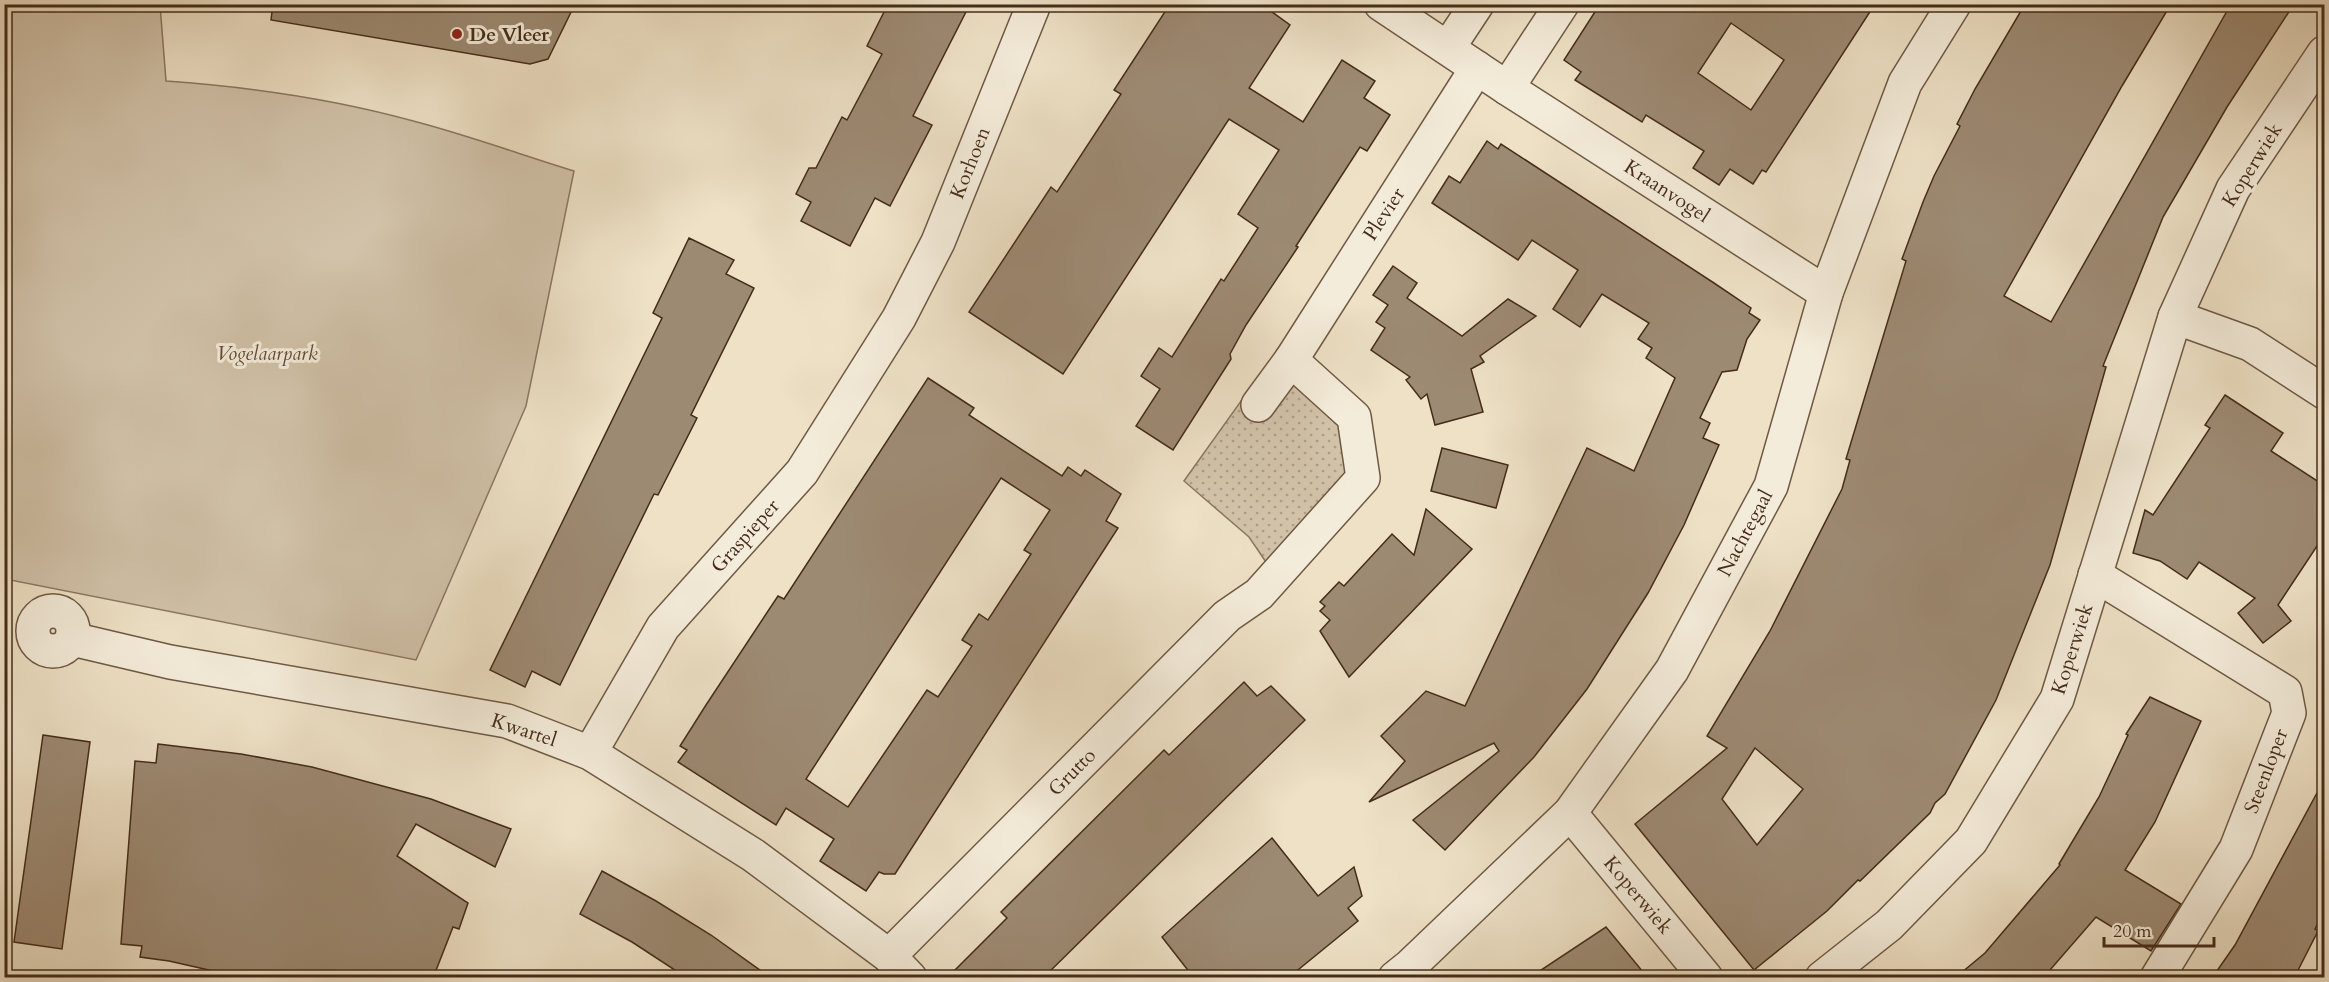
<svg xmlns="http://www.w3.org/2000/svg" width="2329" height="982" viewBox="0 0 2329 982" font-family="Cardo,serif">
  <defs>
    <pattern id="grass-dots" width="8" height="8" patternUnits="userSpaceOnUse" patternTransform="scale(1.5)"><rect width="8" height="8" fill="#d1c2a9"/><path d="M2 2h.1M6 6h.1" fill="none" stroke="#ab9e89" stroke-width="1.8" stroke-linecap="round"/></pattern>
  </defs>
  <rect width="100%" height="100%" fill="#eee1c6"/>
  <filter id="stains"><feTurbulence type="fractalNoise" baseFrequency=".00333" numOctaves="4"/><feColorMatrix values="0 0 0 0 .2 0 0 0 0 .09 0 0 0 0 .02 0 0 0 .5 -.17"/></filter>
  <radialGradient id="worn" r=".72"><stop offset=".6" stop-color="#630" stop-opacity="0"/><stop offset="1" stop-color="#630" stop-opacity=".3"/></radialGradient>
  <!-- grass -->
  <polygon fill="url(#grass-dots)" stroke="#8b7762" stroke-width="1.5" points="1292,379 1334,412 1355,459 1336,496 1268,565 1249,537 1184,481 1241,401 1262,419"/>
  <!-- green -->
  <path fill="#d1c2a9" stroke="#8b7762" stroke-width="1.5" d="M4,5H160L166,81C251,87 335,99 417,122C470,136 522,155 574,171L526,406L416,660L5,579C9,497 13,416 4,334Z"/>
  <!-- building -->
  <g fill="#9d8a73" stroke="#452c1a" stroke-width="1.5" fill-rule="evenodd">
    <polygon points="273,4 575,4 548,59 530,64 271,20"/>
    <polygon points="888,4 970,4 913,116 932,125 890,206 875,198 850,246 801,221 811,202 796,194 809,168 816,168 842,117 847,120 882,54 867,46"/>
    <polygon points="1170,4 1261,4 1290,25 1249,88 1303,122 1342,60 1375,81 1364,98 1390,115 1367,151 1360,147 1296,246 1298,247 1246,325 1230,354 1231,359 1173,450 1136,426 1160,389 1141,376 1159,348 1172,357 1221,279 1224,281 1258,228 1238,214 1279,150 1229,119 1063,374 969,312 1051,187 1057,192 1121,94 1114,90"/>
    <path d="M1600,4H1875L1766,172L1762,170L1753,184L1730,169L1719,185L1693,168L1704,151L1646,115L1642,122L1575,80L1581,72L1564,60ZM1731,23L1784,60L1751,110L1698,73Z"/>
    <path d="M2025,4H2171L2122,86L2004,296L2051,322L2231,4H2294L2227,107L2163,217L2103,366L2106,367L2050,565L1996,700L1945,794L1935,803L1930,813L1860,881L1858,880L1827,911L1754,970L1635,824L1727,748L1707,736L1770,631L1842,489L1850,460L1846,459L1906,261L1902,259L1923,202L1934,176L1960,126L1957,124L1975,89ZM1755,748L1803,789L1757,845L1722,799Z"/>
    <polygon points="1487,141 1498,149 1501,144 1714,283 1751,308 1749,313 1760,320 1747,339 1737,370 1722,372 1700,418 1710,423 1703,438 1719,445 1684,525 1648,593 1587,689 1534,757 1445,850 1413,820 1499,751 1494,743 1369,802 1405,761 1381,736 1426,691 1465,706 1587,448 1634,471 1675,378 1646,358 1652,348 1638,339 1649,323 1602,294 1580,327 1553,309 1578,270 1532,240 1518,260 1432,203 1449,176 1460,183"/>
    <polygon points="689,238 734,260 726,274 754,288 691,415 697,418 658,495 654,494 560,685 532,671 525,687 490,670 662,318 653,313"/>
    <polygon points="1393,266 1417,283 1407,298 1462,336 1508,299 1536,316 1480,356 1484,362 1471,369 1483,412 1435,425 1427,394 1421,399 1406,380 1410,377 1371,350 1385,328 1376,322 1388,305 1373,295"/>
    <path d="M928,378L974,408L969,415L1062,476L1068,467L1081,476L1085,470L1121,494L1106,521L1118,528L895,874H884L879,872L866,891L820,861L834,839L786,808L776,825L678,762L687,750L680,746L706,705L778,596L784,599ZM1001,478L1050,510L1024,550L1031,554L988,620L979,614L971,626L962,640L972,646L938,697L927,690L848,807L806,779Z"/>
    <polygon points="2225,395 2283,433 2271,451 2325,486 2325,534 2278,605 2291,621 2263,643 2238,613 2255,598 2199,562 2187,579 2160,561 2133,553 2145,510 2153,515 2210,428 2205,425"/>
    <polygon points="1442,448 1508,465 1496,508 1431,491"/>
    <polygon points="1426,509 1472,549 1349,677 1320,631 1330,620 1320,611 1325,606 1320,602 1339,582 1344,586 1392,534 1414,555"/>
    <polygon points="1244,682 1257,696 1271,686 1305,720 1043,978 947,978 1007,918 1001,912 1150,764 1164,750 1169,755"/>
    <polygon points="2150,697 2201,721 2155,822 2125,870 2181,904 2151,951 2096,917 2043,978 1955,978 1985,953 2060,865 2059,864 2099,797 2128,735 2126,734"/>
    <polygon points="43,735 90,742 62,949 14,942"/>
    <polygon points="158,744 241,754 312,767 431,799 511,829 495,867 416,824 397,856 468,903 459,929 453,927 433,978 244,978 169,961 140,957 142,946 121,944 135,761 156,763"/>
    <polygon points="2325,778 2325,911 2315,929 2318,931 2294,978 2212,978 2235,945"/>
    <polygon points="1272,838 1318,896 1354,867 1362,896 1348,908 1358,921 1288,978 1194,978 1162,937"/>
    <polygon points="602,871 656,901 711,935 771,978 687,978 632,942 580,914"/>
    <polygon points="1606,927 1648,978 1529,978"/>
  </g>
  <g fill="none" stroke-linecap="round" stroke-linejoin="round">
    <!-- minor casing -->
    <g stroke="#6f5945" stroke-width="36">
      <g id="minor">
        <polyline points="1381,4 1507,88 1562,4"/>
        <polyline points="1448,48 1477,4"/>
        <polyline points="1507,88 1826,293"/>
        <polyline points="2175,317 2250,344 2324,392"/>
        <polyline points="1258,405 1291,360"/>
        <polyline points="2095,575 2285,692 2289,713 2236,849 2157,978"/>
        <circle cx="53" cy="631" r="20"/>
        <polyline points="72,639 170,662 507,721 590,753 753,855 889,956 910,978"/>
        <polyline points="590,753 663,627 802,472 899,318 938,242 1034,4"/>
        <polyline points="1570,813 1706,978"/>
        <polyline points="889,956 1227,616 1259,594 1363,478 1354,417 1291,360 1477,68"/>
        <polyline points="1395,978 1410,966 1570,813 1672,670 1771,486 1826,293 1905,83 1954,4"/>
        <polyline points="1822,978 1889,925 1971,841 2057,699 2175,317 2233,189 2324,53"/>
      </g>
    </g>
    <!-- minor -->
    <use href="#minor" stroke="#f4ecda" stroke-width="33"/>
  </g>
  <!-- markers -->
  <circle fill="#8f2418" stroke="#f4ecda" stroke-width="2" cx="457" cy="34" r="6"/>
  <g text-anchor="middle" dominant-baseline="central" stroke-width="6" stroke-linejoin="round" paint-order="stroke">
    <!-- poi labels -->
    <g font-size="20" font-weight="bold" fill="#452c1a" stroke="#f4ecda" text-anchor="start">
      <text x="469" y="34">De Vleer</text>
    </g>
    <!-- street labels -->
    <g font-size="20" fill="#452c1a" stroke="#f4ecda">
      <text transform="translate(970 163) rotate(-68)">Korhoen</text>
      <text transform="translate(2252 165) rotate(-58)">Koperwiek</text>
      <text transform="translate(1667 191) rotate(33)">Kraanvogel</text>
      <text transform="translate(1384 214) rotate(-57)">Plevier</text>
      <text transform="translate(1745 533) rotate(-62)">Nachtegaal</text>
      <text transform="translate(745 536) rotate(-48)">Graspieper</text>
      <text transform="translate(2072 649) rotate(-72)">Koperwiek</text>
      <text transform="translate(524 730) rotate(18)">Kwartel</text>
      <text transform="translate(2266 771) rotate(-69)">Steenloper</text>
      <text transform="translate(1072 772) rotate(-45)">Grutto</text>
      <text transform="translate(1638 895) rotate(50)">Koperwiek</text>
    </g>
    <!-- park labels -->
    <g font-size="20" font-style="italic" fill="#614a37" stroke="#f4ecda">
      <text x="267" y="353">Vogelaarpark</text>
    </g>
  </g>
  <!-- margin -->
  <rect width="2329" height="982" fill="none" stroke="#eee1c6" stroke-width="24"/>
  <rect x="6" y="6" width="2317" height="970" fill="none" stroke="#452c1a" stroke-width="3"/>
  <rect x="12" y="12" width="2305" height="958" fill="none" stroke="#452c1a" stroke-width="1.5"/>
  <!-- scale -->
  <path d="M2104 937v9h110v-9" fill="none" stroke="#452c1a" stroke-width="3"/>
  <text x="2113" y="937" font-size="18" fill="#452c1a" stroke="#f4ecda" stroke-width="4.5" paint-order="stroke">20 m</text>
  <rect width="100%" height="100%" filter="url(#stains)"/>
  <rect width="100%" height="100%" fill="url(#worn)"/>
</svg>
